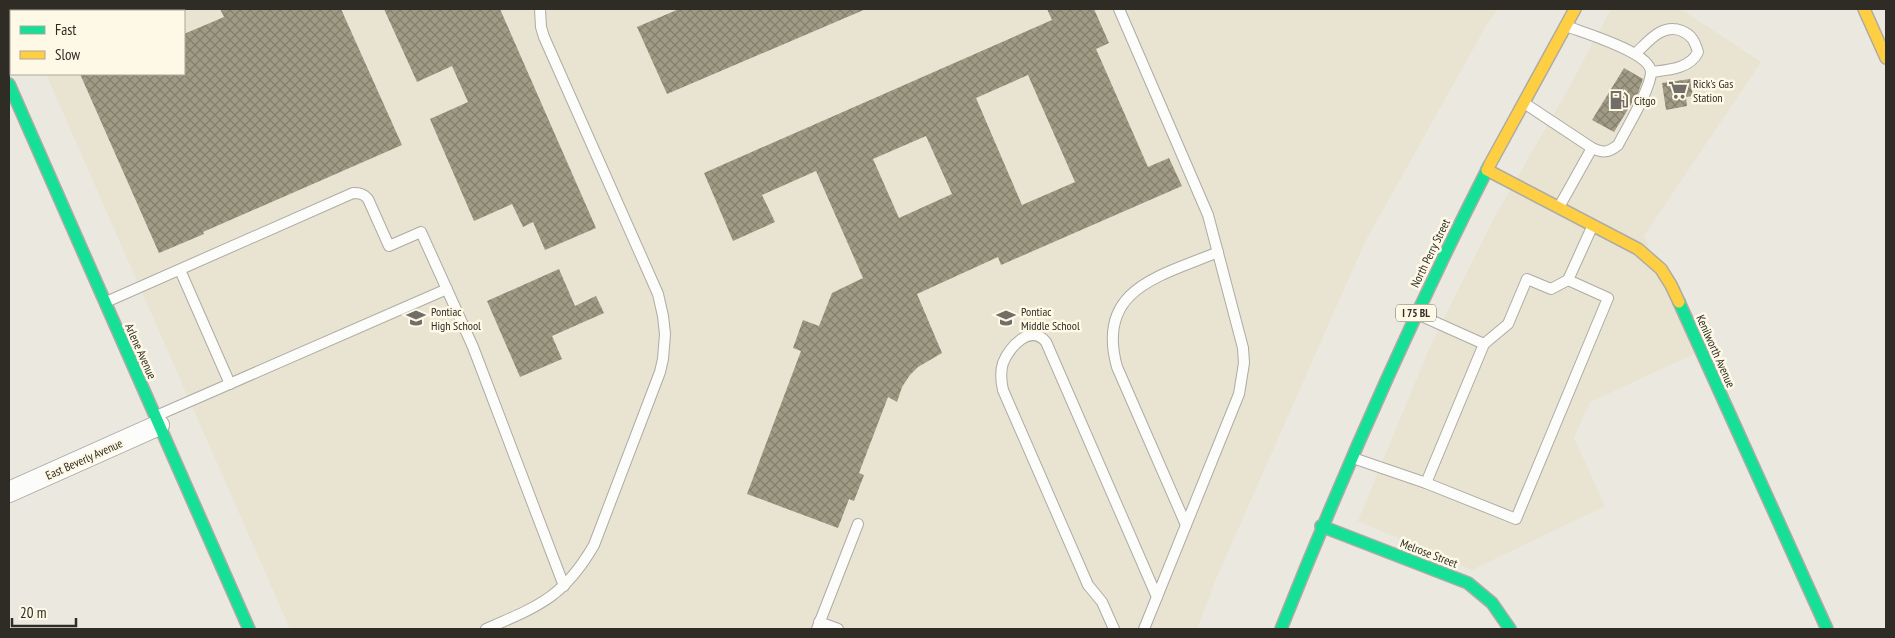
<svg xmlns="http://www.w3.org/2000/svg" width="1895" height="638" viewBox="0 0 1895 638" font-family="'PT Sans Narrow',sans-serif">
  <defs>
    <pattern id="building-cross-hatch" width="8" height="8" patternUnits="userSpaceOnUse" patternTransform="scale(1.25)"><rect width="8" height="8" fill="#a19b85"/><path d="M0 0l8 8M0 8l8-8" fill="none" stroke="#847f6d"/></pattern>
  </defs>
  <rect width="100%" height="100%" fill="#ebe8df"/>
  <!-- built -->
  <g fill="#e9e3d1">
    <polygon points="18,9 1498,9 1486,26 1365,242 1216,579 1197,629 290,629 46,74 184,74 184,11 19,11"/>
    <polygon points="1611,9 1681,9 1761,62 1644,236 1694,354 1590,402 1574,438 1605,506 1472,570 1358,521 1429,349 1493,220 1571,84"/>
  </g>
  <!-- building -->
  <g fill="url(#building-cross-hatch)" fill-rule="evenodd">
    <polygon points="220,9 341,9 402,145 203,232 204,234 159,253 80,74 184,74 184,34 224,17"/>
    <polygon points="384,9 500,9 596,228 545,250 533,222 523,227 512,204 474,221 430,119 468,102 452,66 417,82"/>
    <polygon points="679,9 866,9 667,94 637,27"/>
    <path d="M1047,9H1094L1109,43L1096,49L1148,167L1169,158L1182,186L1001,265L998,257L917,294L942,353L918,367L910,375L902,387L897,402L888,397L859,473L864,475L854,501L849,499L838,528L747,494L801,351L793,348L803,320L819,326L832,293L863,278L816,171L762,195L775,222L733,241L704,173L1052,20ZM1028,75L1075,182L1022,205L976,98ZM926,136L952,194L899,218L873,159Z"/>
    <polygon points="1624,68 1643,79 1638,93 1614,132 1592,120"/>
    <polygon points="1690,79 1693,96 1686,97 1687,106 1666,110 1662,83"/>
    <polygon points="559,269 575,306 596,296 604,313 552,336 562,359 520,377 487,301"/>
  </g>
  <g fill="none" stroke-linecap="round" stroke-linejoin="round">
    <!-- lane casing -->
    <g stroke="#adaba4" stroke-width="12">
      <g id="lane">
        <polyline points="1119,9 1208,215 1243,348 1244,363 1239,394 1144,629"/>
        <polyline points="135,11 140,9"/>
        <path d="M1636,53C1649,41 1662,23 1682,31C1692,35 1695,42 1698,52C1690,69 1667,70 1651,72"/>
        <polyline points="9,67 11,66"/>
        <path d="M1524,103L1592,148C1603,153 1608,153 1618,145C1626,129 1651,89 1651,72C1650,52 1584,33 1566,26"/>
        <polyline points="1559,207 1592,148"/>
        <polyline points="180,270 230,384"/>
        <path d="M106,302L353,193C360,193 364,194 368,199L389,246L421,232L473,347L564,586"/>
        <polyline points="1484,344 1508,324 1527,279 1551,289 1568,280"/>
        <polyline points="156,416 447,289"/>
        <polyline points="1353,458 1426,483 1484,344 1417,314"/>
        <polyline points="1426,483 1516,519 1608,298 1568,280 1592,227"/>
        <path d="M1186,525L1117,367C1095,288 1161,276 1218,252"/>
        <polyline points="819,622 838,629"/>
        <path d="M486,629C539,606 564,597 594,545L660,372L663,359L665,334L663,316L658,294L544,37L541,27L540,9"/>
        <polyline points="817,629 858,524"/>
        <path d="M1114,629L1102,602L1088,585L1003,390C1001,381 1000,372 1003,363C1009,347 1031,323 1046,342L1157,597"/>
      </g>
    </g>
    <!-- street casing -->
    <g stroke="#adaba4" stroke-width="22">
      <polyline id="street" points="9,492 159,425"/>
    </g>
    <!-- fast casing -->
    <g stroke="#adaba4" stroke-width="14">
      <g id="fast">
        <polyline points="9,84 249,629"/>
        <polyline points="1679,302 1827,629"/>
        <polyline points="1321,526 1468,583 1492,603 1510,629"/>
        <path d="M1281,629C1344,471 1412,317 1489,166"/>
      </g>
    </g>
    <!-- slow casing -->
    <g stroke="#adaba4" stroke-width="14">
      <g id="slow">
        <polyline points="1864,9 1886,58"/>
        <polyline points="1489,166 1575,9"/>
        <polyline points="1487,170 1638,249 1661,269 1671,285 1679,302"/>
      </g>
    </g>
    <!-- lane -->
    <use href="#lane" stroke="#fcfcfa" stroke-width="10"/>
    <!-- street -->
    <use href="#street" stroke="#fcfcfa" stroke-width="20"/>
    <!-- fast -->
    <use href="#fast" stroke="#16e098" stroke-width="11"/>
    <!-- slow -->
    <use href="#slow" stroke="#ffcf43" stroke-width="11"/>
  </g>
  <!-- icons -->
  <defs>
    <g id="supermarket-bare" transform="scale(1.5)"><path d="M-6-5.5h2.5l.6 2H6L4.5 2H-2.5L-4.4-4H-6ZM-1.5 3.2a1.3 1.3 0 1 0 .1 0ZM3 3.2a1.3 1.3 0 1 0 .1 0Z" fill="#706e66" stroke="#fef9e6" stroke-width="2.5" paint-order="stroke"/></g>
    <g id="fuel-bare" transform="scale(1.5)"><path d="M-5.5-6h7V0h2V4h1.3V-2.5L3-4.5l.8-.8L6-3V5H2.5V1h-1V6h-7ZM-4.2-4.7v3.2H.2V-4.7Z" fill="#706e66" stroke="#fef9e6" stroke-width="2.5" paint-order="stroke"/></g>
    <g id="school-bare" transform="scale(1.5)"><path d="M0-5L7-2L0 1L-7-2ZM-4 1L0 2.5L4 1V4Q0 6-4 4Z" fill="#706e66" stroke="#fef9e6" stroke-width="2.5" paint-order="stroke"/></g>
  </defs>
  <g fill-rule="evenodd">
    <use href="#supermarket-bare" x="1678" y="90"/>
    <use href="#fuel-bare" x="1619" y="100"/>
    <use href="#school-bare" x="416" y="318"/>
    <use href="#school-bare" x="1006" y="318"/>
  </g>
  <g text-anchor="middle" dominant-baseline="central" stroke-width="5" stroke-linejoin="round" paint-order="stroke">
    <!-- shield labels -->
    <rect fill="#fef9e6" stroke="#6c6a5f" stroke-width="1" x="1396" y="304.5" width="40" height="17" rx="4"/>
    <g font-size="11" font-weight="bold" fill="#2e2c25">
      <text x="1416" y="313">I 75 BL</text>
    </g>
    <!-- poi labels -->
    <g font-size="12" fill="#2e2c25" stroke="#fef9e6" text-anchor="start">
      <text x="1693" y="83">Rick's Gas<tspan x="1693" dy="14">Station</tspan></text>
      <text x="1634" y="100">Citgo</text>
      <text x="431" y="311">Pontiac<tspan x="431" dy="14">High School</tspan></text>
      <text x="1021" y="311">Pontiac<tspan x="1021" dy="14">Middle School</tspan></text>
    </g>
    <!-- street labels -->
    <g font-size="12" fill="#2e2c25" stroke="#fef9e6">
      <text transform="translate(1430 253) rotate(-64)">North Perry Street</text>
      <text transform="translate(141 351) rotate(66)">Arlene Avenue</text>
      <text transform="translate(1716 351) rotate(66)">Kenilworth Avenue</text>
      <text transform="translate(84 459) rotate(-24)">East Beverly Avenue</text>
      <text transform="translate(1429 553) rotate(21)">Melrose Street</text>
    </g>
  </g>
  <!-- border -->
  <rect width="1895" height="638" fill="none" stroke="#2e2c25" stroke-width="20"/>
  <!-- legend -->
  <rect x="10" y="10" width="175" height="65" fill="#fef9e6" stroke="#aba799"/>
  <rect x="20" y="26" width="25" height="8" fill="#16e098" stroke="#aba799"/>
  <text x="55" y="35" font-size="15" fill="#2e2c25">Fast</text>
  <rect x="20" y="51" width="25" height="8" fill="#ffcf43" stroke="#aba799"/>
  <text x="55" y="60" font-size="15" fill="#2e2c25">Slow</text>
  <!-- scale -->
  <path d="M12 618v8h64v-8" fill="none" stroke="#2e2c25" stroke-width="2.5"/>
  <text x="20" y="618" font-size="15" fill="#2e2c25" stroke="#fef9e6" stroke-width="4" paint-order="stroke">20 m</text>
</svg>
